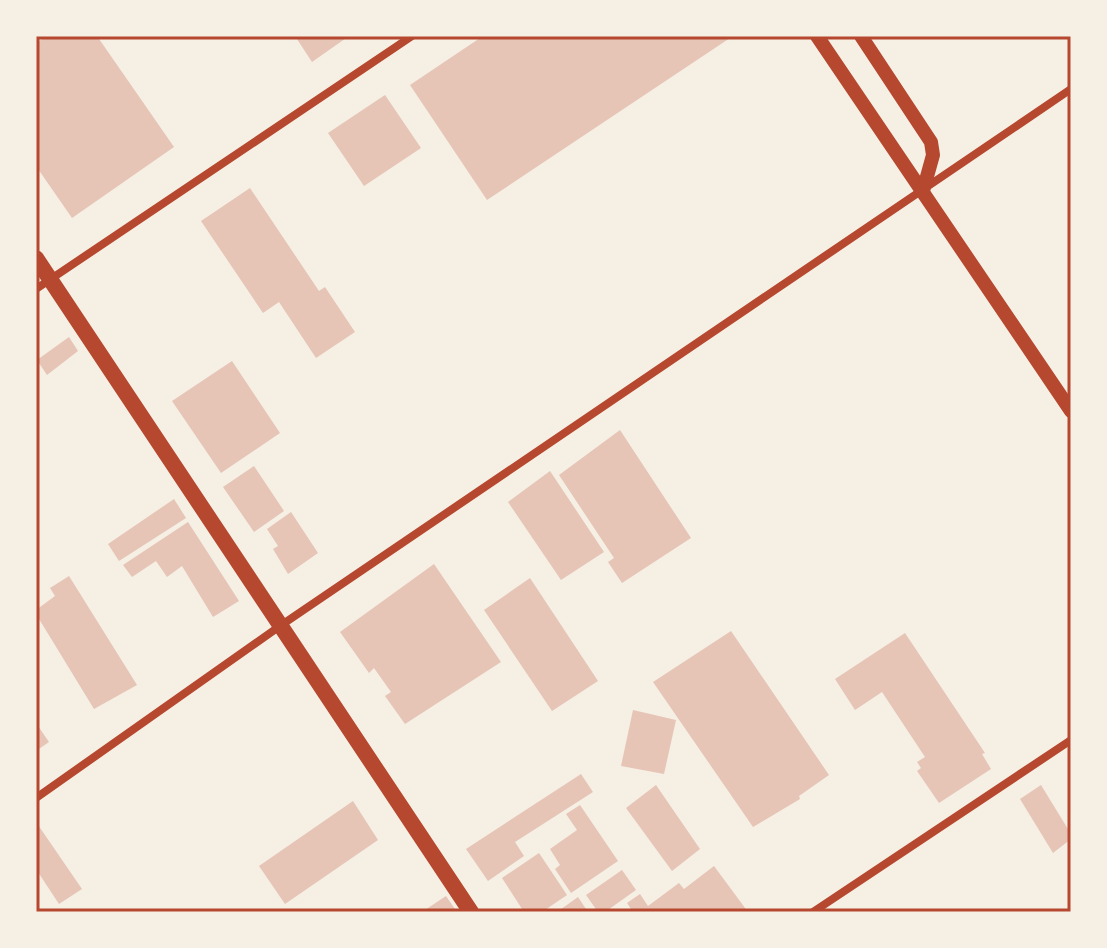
<svg xmlns="http://www.w3.org/2000/svg" width="1107" height="948" viewBox="0 0 1107 948" font-family="'Fira Sans Condensed',sans-serif">
  <rect width="100%" height="100%" fill="#f6efe4"/>
  <!-- building -->
  <g fill="#e6c5b7">
    <polygon points="47,36 97,36 174,147 72,218 36,166 36,43"/>
    <polygon points="295,36 349,36 312,62"/>
    <polygon points="483,36 733,36 487,200 410,85"/>
    <polygon points="385,95 421,148 364,186 328,133"/>
    <polygon points="250,188 319,291 325,287 355,332 316,358 279,302 263,313 201,221"/>
    <polygon points="69,337 78,351 47,375 37,360"/>
    <polygon points="232,361 280,433 221,473 172,401"/>
    <polygon points="620,430 691,538 622,583 608,562 614,558 559,475"/>
    <polygon points="254,466 284,511 254,532 223,487"/>
    <polygon points="550,471 604,552 561,580 508,502"/>
    <polygon points="174,499 186,518 119,561 108,544"/>
    <polygon points="291,512 318,553 288,574 273,549 278,546 267,529"/>
    <polygon points="188,522 239,601 213,617 182,566 167,577 156,561 132,577 123,565"/>
    <polygon points="434,564 501,662 405,724 385,696 391,692 374,668 369,673 340,632"/>
    <polygon points="69,576 137,685 94,709 36,614 36,610 55,596 50,588"/>
    <polygon points="530,578 598,681 552,711 484,610"/>
    <polygon points="731,631 829,775 799,796 800,799 753,827 653,682"/>
    <polygon points="905,633 985,753 982,754 991,769 939,803 917,771 921,768 917,762 925,757 882,692 855,710 835,679"/>
    <polygon points="633,710 676,720 664,774 621,766"/>
    <polygon points="36,723 49,742 36,751"/>
    <polygon points="581,774 593,792 515,842 524,856 488,881 466,849"/>
    <polygon points="656,785 700,849 672,871 626,808"/>
    <polygon points="1041,785 1071,834 1071,839 1053,853 1020,799"/>
    <polygon points="353,801 378,840 285,904 259,866"/>
    <polygon points="580,805 618,861 571,893 555,869 560,865 550,849 577,830 566,814"/>
    <polygon points="36,822 82,889 59,904 36,869"/>
    <polygon points="539,853 567,895 542,912 524,912 502,878"/>
    <polygon points="714,866 748,912 633,912 627,903 640,894 648,906 679,883 684,889"/>
    <polygon points="622,870 636,890 605,912 598,912 586,895"/>
    <polygon points="446,896 457,912 422,912"/>
    <polygon points="578,897 588,912 557,912"/>
  </g>
  <g fill="none" stroke-linecap="round" stroke-linejoin="round">
    <!-- minor -->
    <g stroke="#b5482f" stroke-width="8">
      <polyline points="36,289 412,36"/>
      <polyline points="36,798 280,626 1071,89"/>
      <polyline points="813,912 1071,740"/>
    </g>
    <!-- tertiary -->
    <g stroke="#b5482f" stroke-width="14">
      <polyline points="817,36 1071,411"/>
      <polyline points="861,36 931,142 933,155 923,191"/>
    </g>
    <!-- secondary -->
    <polyline stroke="#b5482f" stroke-width="16" points="36,258 471,912"/>
  </g>
  <!-- border -->
  <rect width="1107" height="948" fill="none" stroke="#f6efe4" stroke-width="76"/>
  <rect x="38" y="38" width="1031" height="872" fill="none" stroke="#b5482f" stroke-width="3"/>
</svg>
